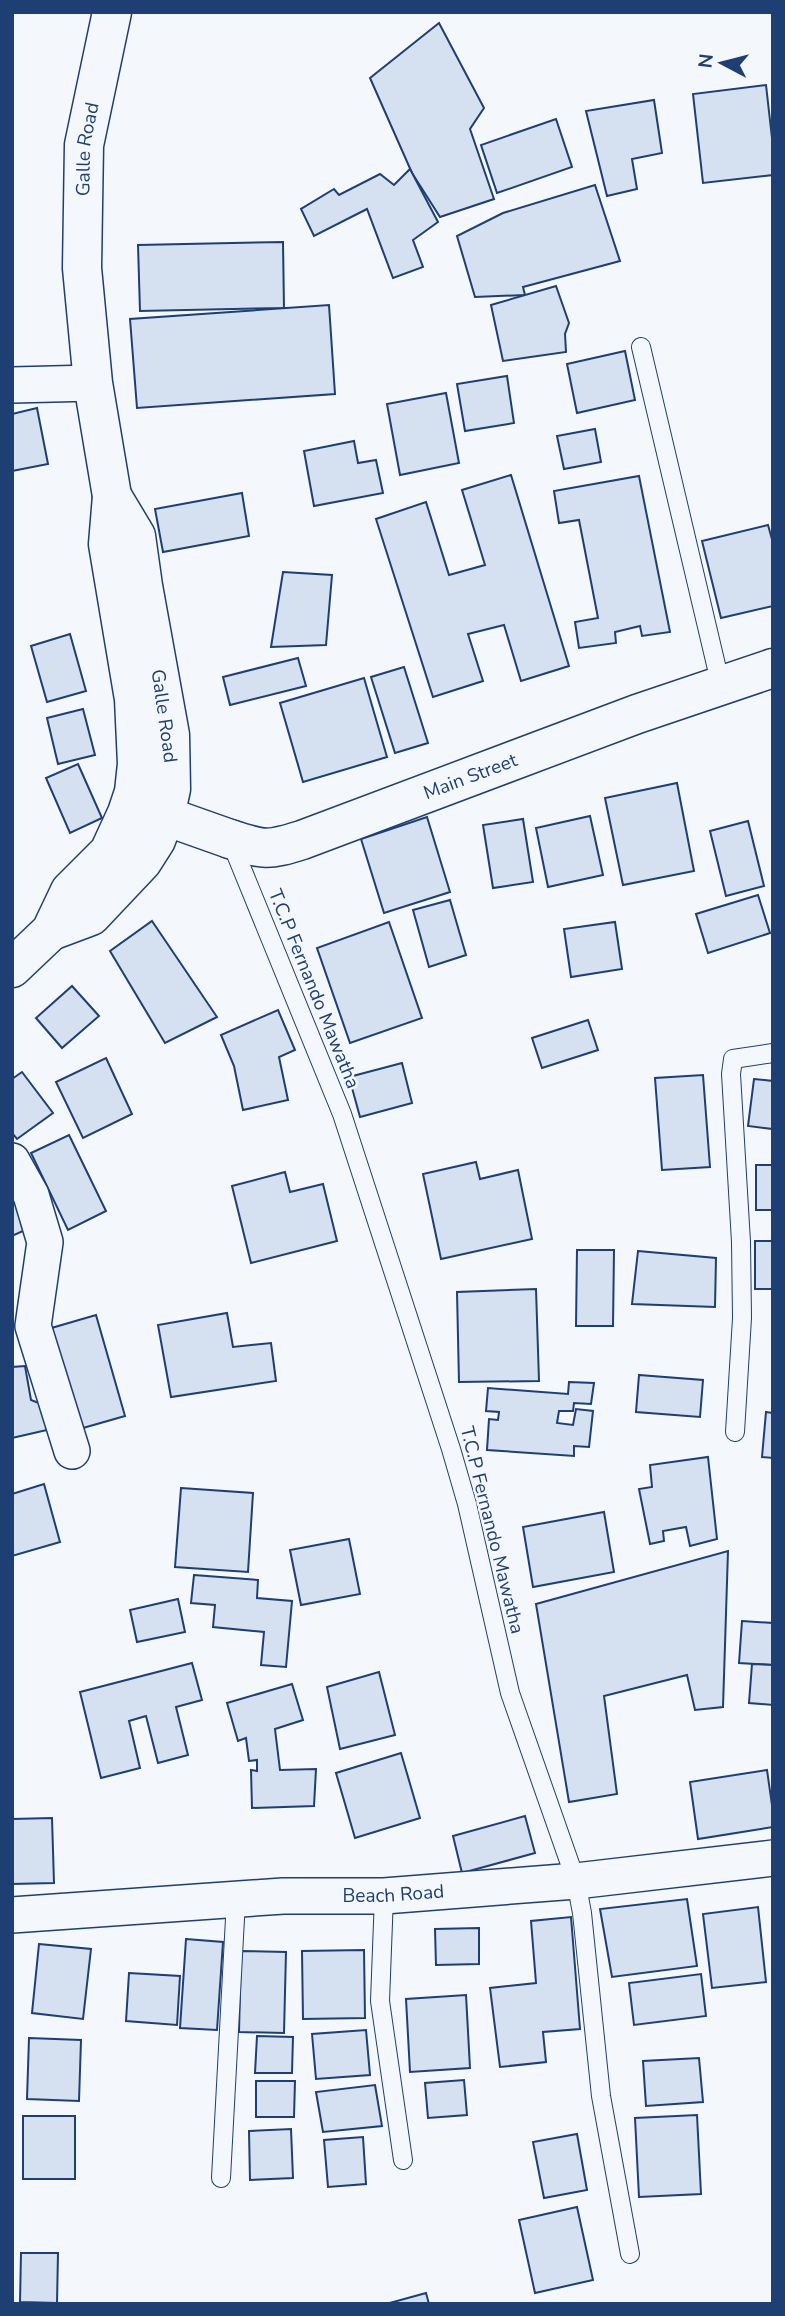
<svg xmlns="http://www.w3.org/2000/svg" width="785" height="2316" viewBox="0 0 785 2316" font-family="'Nunito Sans',sans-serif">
  <rect width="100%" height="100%" fill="#f4f7fb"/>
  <!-- building -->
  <g fill="#d5e0f0" stroke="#1d3f73" stroke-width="2">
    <polygon points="439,23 484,108 470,129 494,199 440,217 412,173 370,78"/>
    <polygon points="766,85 773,147 773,175 703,183 693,94"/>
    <polygon points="654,100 662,153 632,159 637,189 607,196 586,111"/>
    <polygon points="556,119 572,167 497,193 481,145"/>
    <polygon points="410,169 438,222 413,240 423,267 393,278 367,209 314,236 301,209 334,189 339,195 380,174 394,185"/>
    <polygon points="595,185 620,261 523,287 525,295 475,297 457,236 503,213"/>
    <polygon points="283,242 284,308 140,311 138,245"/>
    <polygon points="556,286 569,323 565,334 566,352 503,361 491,305"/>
    <polygon points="329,305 335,394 137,408 130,319"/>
    <polygon points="625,351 635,400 577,413 567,364"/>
    <polygon points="507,376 514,423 465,431 457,384"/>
    <polygon points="446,393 459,463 400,475 387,404"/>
    <polygon points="37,408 48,464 12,471 12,414"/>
    <polygon points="595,429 601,462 564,469 557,436"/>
    <polygon points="354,441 358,463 376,460 383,493 314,506 304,451"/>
    <polygon points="511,475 569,666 521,681 504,625 468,634 483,681 433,697 376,519 426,502 449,575 485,565 462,490"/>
    <polygon points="639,476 670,632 642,636 640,626 615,632 616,643 579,648 575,622 598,618 579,520 559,523 554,491"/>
    <polygon points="242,493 249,536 163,552 155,509"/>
    <polygon points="768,525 773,543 773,606 721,618 702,541"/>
    <polygon points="283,572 332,575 326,645 271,647"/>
    <polygon points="70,634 86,691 47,702 31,646"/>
    <polygon points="298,658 306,686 230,705 223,677"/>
    <polygon points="404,667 428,743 395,753 371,677"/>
    <polygon points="364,678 387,757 303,782 280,703"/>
    <polygon points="83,709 95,755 58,764 47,718"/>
    <polygon points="78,764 102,818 70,833 46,778"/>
    <polygon points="677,783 694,871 623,885 605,798"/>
    <polygon points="590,816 603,875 548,887 536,828"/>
    <polygon points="427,817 450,892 384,913 361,839"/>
    <polygon points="523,819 533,882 493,888 483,825"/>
    <polygon points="748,821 764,886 726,896 710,831"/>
    <polygon points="758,895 770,933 708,953 696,914"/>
    <polygon points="450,900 466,955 429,967 413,910"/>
    <polygon points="152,921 217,1017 165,1043 110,951"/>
    <polygon points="389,922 422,1018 350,1043 317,948"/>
    <polygon points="615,922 622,969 571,977 564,929"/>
    <polygon points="72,986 99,1016 62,1048 36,1018"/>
    <polygon points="278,1010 295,1050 279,1057 288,1100 243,1110 234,1066 221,1035"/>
    <polygon points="588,1020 598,1050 542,1068 532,1038"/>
    <polygon points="106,1058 132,1114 83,1138 56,1082"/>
    <polygon points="402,1063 412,1103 360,1117 349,1077"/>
    <polygon points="22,1072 53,1113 17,1139 12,1133 12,1079"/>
    <polygon points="703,1075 710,1167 662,1170 655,1078"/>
    <polygon points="754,1079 773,1081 773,1129 748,1126"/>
    <polygon points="69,1135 106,1211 68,1230 31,1153"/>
    <polygon points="476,1162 480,1179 518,1170 532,1239 441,1259 423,1174"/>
    <rect x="756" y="1165" width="17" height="45"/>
    <polygon points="285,1172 290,1192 323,1184 337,1241 251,1263 232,1186"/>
    <polygon points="12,1183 34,1226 12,1236"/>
    <rect x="755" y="1241" width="18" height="48"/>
    <polygon points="577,1250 614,1250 613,1326 576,1326"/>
    <polygon points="638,1251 716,1258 715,1307 632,1304"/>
    <polygon points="536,1289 539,1381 459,1382 457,1292"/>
    <polygon points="227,1313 233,1347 271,1343 276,1381 171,1397 158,1325"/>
    <polygon points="96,1315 125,1416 76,1430 48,1329"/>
    <polygon points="25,1366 31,1400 44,1405 47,1430 12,1438 12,1367"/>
    <polygon points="639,1375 703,1380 700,1417 636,1412"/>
    <polygon points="569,1382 594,1383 591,1404 574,1403 573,1411 559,1411 557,1423 573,1425 576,1409 593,1411 589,1447 574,1446 574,1456 487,1450 489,1419 498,1420 499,1412 486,1411 488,1388 568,1394"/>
    <polygon points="766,1412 773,1413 773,1458 762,1457"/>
    <polygon points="708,1457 717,1539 690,1546 686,1527 663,1531 664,1541 650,1544 639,1489 652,1487 650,1465"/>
    <polygon points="44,1484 60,1542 12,1556 12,1494"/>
    <polygon points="181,1488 253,1493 248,1572 175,1567"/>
    <polygon points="604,1512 614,1572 533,1587 523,1527"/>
    <polygon points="349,1539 360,1594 301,1605 290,1550"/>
    <polygon points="728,1551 723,1707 695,1710 687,1675 604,1696 617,1794 569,1802 536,1604"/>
    <polygon points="194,1575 258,1580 257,1598 292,1601 286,1667 261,1665 264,1632 213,1627 215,1605 191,1603"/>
    <polygon points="178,1599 185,1632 137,1642 130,1610"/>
    <polygon points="742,1621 773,1623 773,1665 739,1663"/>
    <polygon points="192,1663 202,1700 176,1707 188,1755 158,1763 146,1716 129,1721 140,1768 101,1778 80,1692"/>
    <polygon points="752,1664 773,1665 773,1705 749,1703"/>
    <polygon points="379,1672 395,1735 340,1749 327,1687"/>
    <polygon points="292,1684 303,1720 275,1729 280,1770 316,1769 314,1806 252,1808 251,1770 257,1771 257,1760 249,1761 246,1738 238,1741 227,1703"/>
    <polygon points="401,1753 420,1818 355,1838 336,1773"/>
    <polygon points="767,1770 773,1812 773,1827 698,1839 690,1782"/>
    <polygon points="525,1816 535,1853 462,1873 453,1836"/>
    <polygon points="52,1818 54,1883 12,1884 12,1819"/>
    <polygon points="687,1899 697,1966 612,1977 600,1909"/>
    <polygon points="758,1907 766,1982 712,1988 703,1914"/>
    <polygon points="571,1917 580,2029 543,2032 546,2062 500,2067 490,1988 536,1983 531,1921"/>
    <polygon points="479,1928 479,1964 436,1965 435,1929"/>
    <polygon points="186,1939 223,1942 217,2030 180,2028"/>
    <polygon points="39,1944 91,1949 83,2019 32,2013"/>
    <polygon points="364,1950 365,2018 303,2019 302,1951"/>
    <polygon points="241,1951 286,1952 284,2033 239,2032"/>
    <polygon points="129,1973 180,1976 177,2025 126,2021"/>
    <polygon points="701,1974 706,2016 634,2025 629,1983"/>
    <polygon points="466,1995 470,2068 410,2072 406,1999"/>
    <polygon points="366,2030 370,2075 316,2079 312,2034"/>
    <polygon points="257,2036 293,2037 292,2073 255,2073"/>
    <polygon points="29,2038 81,2040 79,2101 27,2099"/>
    <polygon points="699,2058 703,2102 646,2106 643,2061"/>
    <polygon points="464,2080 467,2115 428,2118 425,2083"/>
    <polygon points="256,2081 295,2081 294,2117 256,2117"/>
    <polygon points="375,2085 382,2126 323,2132 316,2092"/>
    <polygon points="697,2115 701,2194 639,2197 635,2118"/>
    <rect x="23" y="2116" width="52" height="63"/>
    <polygon points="291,2129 293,2178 250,2180 249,2131"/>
    <polygon points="577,2134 587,2190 544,2198 533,2142"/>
    <polygon points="363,2137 366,2184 328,2187 324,2140"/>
    <polygon points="577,2207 593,2280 535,2293 519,2220"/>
    <polygon points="21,2253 58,2253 57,2303 20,2302"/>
    <polygon points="426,2293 429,2304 386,2304"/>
  </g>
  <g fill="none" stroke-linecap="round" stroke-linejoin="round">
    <!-- lane casing -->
    <g stroke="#1d3f73" stroke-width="20">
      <g id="lane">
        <polyline points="641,347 721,686"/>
        <polyline points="231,842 342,1114 451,1449 467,1504 510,1693 576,1881 582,1913 601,2096 630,2254"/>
        <polyline points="735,1432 742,1318 741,1242 731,1074 733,1059 773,1053"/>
        <polyline points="384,1896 380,2001 403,2160"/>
        <polyline points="221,2178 236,1900"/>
      </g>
    </g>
    <!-- street casing -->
    <g stroke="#1d3f73" stroke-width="38">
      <g id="street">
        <polyline points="12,385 93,383"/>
        <polyline points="12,1161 31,1195 45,1242 33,1326 72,1451"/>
        <path id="s1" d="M12,1915L283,1896H384L576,1881L773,1858"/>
      </g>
    </g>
    <!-- secondary casing -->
    <g stroke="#1d3f73" stroke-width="41">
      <polyline id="secondary" points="165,816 230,839"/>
    </g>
    <!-- primary casing -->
    <g stroke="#1d3f73" stroke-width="41">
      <g id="primary">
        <path id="s2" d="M230,839C264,850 267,851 302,840L637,714L773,668"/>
      </g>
    </g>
    <!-- highway casing -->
    <g stroke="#1d3f73" stroke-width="41">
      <g id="highway">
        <polyline points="51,931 91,916 142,862 156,840 165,816 171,789 170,735 143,586 136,536 112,496"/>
        <path id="s3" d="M12,968L51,931L70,891L109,852L127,813L134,792L137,764L134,699L108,544L112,496L93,383L82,268L84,145L112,12"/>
      </g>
    </g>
    <!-- lane -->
    <use href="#lane" stroke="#f4f7fb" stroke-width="18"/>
    <!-- street -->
    <use href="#street" stroke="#f4f7fb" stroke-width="35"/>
    <!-- secondary -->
    <use href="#secondary" stroke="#f4f7fb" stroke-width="38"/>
    <!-- primary -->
    <use href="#primary" stroke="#f4f7fb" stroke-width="38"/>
    <!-- highway -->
    <use href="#highway" stroke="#f4f7fb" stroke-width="38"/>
  </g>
  <g text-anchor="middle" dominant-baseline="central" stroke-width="5" stroke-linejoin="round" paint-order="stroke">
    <!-- street labels -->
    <g font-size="19" fill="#1d3f73" stroke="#f4f7fb">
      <text stroke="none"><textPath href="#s3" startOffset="866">Galle Road</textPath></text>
      <text transform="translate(164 716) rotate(82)">Galle Road</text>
      <text stroke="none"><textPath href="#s2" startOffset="254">Main Street</textPath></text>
      <text transform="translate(314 989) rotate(68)">T.C.P Fernando Mawatha</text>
      <text transform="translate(492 1530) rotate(76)">T.C.P Fernando Mawatha</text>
      <text stroke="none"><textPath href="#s1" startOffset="382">Beach Road</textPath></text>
    </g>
  </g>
  <!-- border -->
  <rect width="785" height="2316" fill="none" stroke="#1d3f73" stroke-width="28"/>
  <!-- north arrow -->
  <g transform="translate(722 63) rotate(277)" stroke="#f4f7fb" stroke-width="5" paint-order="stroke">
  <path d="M0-5L12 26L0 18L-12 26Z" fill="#1d3f73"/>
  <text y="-10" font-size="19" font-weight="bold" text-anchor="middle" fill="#1d3f73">N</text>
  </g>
</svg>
